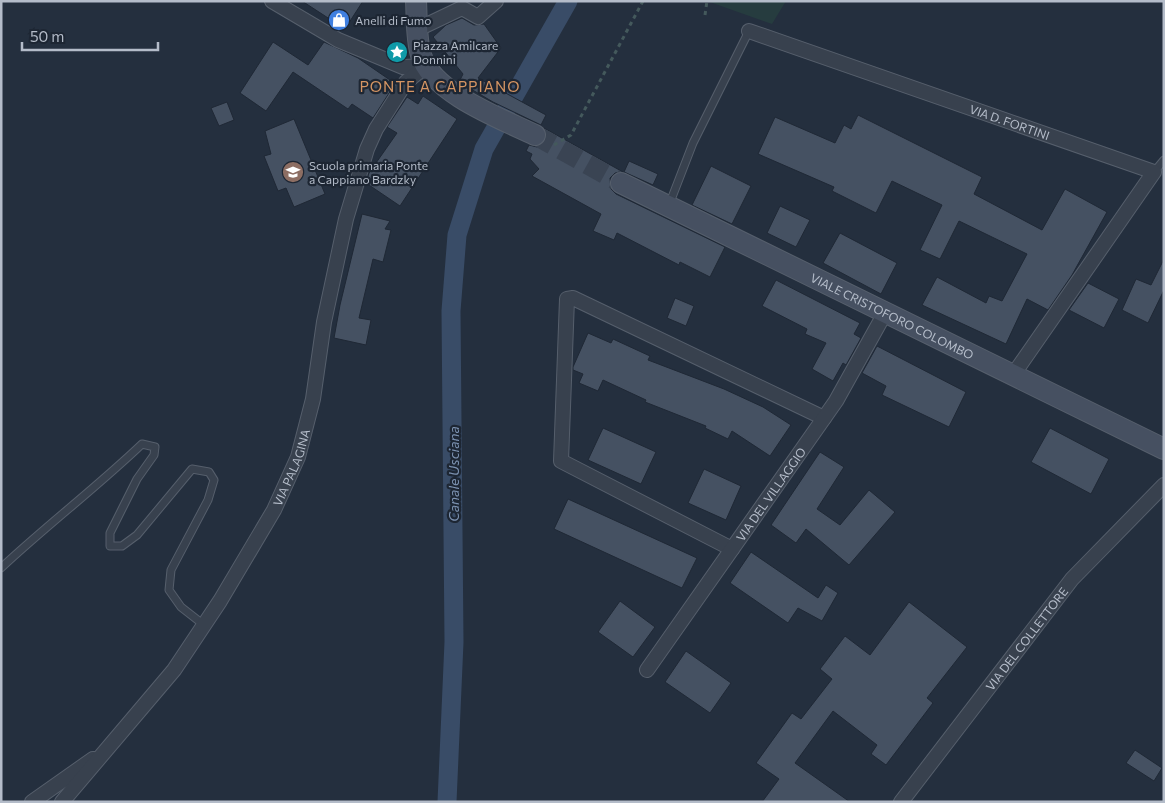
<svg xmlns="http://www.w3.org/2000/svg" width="1165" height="803" viewBox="0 0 1165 803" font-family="Commissioner,sans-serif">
  <rect width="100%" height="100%" fill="#242f3e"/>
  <!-- green -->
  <polygon fill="#263c3f" points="707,1 786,1 772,24"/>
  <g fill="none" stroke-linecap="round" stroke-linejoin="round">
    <!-- canal -->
    <polyline stroke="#394c67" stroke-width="19" points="447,802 454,642 451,311 457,235 484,149 568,1"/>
  </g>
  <!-- building -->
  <g fill="#455162" stroke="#1f2835">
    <polygon points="302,1 363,1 345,29"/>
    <polygon points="462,18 474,25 484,24 501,48 478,78 546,115 541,125 493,102 459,82 463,74 433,37 446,25"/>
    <polygon points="273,42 308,65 324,42 358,58 390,80 387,83 393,87 373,118 352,104 348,109 293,72 266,111 240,93"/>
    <polygon points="423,96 457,119 400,206 366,183 369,173 397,133 387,127 407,97 418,104"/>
    <polygon points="227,102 234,120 219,126 211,108"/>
    <polygon points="858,115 982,177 974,194 1042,230 1065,189 1107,212 1072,275 1048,310 1027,299 1006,344 922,305 937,277 986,303 989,296 1002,301 1027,254 959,221 940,259 920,250 942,205 892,181 876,213 832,191 834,187 758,154 775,117 835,143 844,125 851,129"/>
    <polygon points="294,119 325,194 294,207 286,188 278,191 264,156 271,154 265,131"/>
    <polygon points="544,128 623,172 615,173 610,178 611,189 616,194 725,247 710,277 680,262 679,265 617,233 614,240 593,231 601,214 532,176 539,169 530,159 532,154 526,151 529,145 537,147 546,140 547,134"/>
    <polygon points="629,161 658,174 653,185 624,172"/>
    <polygon points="711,166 751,186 732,224 692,205"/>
    <polygon points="780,206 810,220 796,247 767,233"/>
    <polygon points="362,214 390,221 385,229 391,230 383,262 373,259 359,318 371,320 366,345 334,338 340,305"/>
    <polygon points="840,233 897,263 881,294 823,263"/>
    <polygon points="1164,259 1164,290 1148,323 1122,310 1136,279 1151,285"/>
    <polygon points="776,280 860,323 854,334 861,338 846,365 843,363 833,381 812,369 826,343 805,334 807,329 762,306"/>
    <polygon points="1088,283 1119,299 1104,328 1069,310"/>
    <polygon points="675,298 694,306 686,326 667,318"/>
    <polygon points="588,333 611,343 613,339 650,356 648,360 724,389 763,407 791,425 770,456 732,431 728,439 705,428 706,426 645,402 646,400 603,380 598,391 579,383 583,374 573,370 573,367"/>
    <polygon points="877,346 966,392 949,427 882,395 886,386 862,373"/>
    <polygon points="603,428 656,452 641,484 588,460"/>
    <polygon points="1050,428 1109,459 1091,494 1031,462"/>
    <polygon points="820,452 844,467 817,509 840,525 869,490 895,512 849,565 806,529 796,543 771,525"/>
    <polygon points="704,469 741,486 726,520 688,503"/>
    <polygon points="568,499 697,558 682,588 554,529"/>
    <polygon points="751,552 818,598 826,585 838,593 822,621 798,608 788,623 730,583"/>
    <polygon points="620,601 655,627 633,657 598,632"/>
    <polygon points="909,602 967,647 927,698 933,703 886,765 871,754 877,745 833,711 795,763 850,802 762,802 779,779 756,763 792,713 801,719 832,679 820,669 845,636 870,655"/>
    <polygon points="686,651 731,683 710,713 665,682"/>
    <polygon points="1135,750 1162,768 1154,781 1126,763"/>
  </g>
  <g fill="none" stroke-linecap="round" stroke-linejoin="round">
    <!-- secondary-tunnel -->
    <polyline stroke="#3a4453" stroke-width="20" stroke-dasharray="20 10" stroke-linecap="butt" points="535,135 621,183"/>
    <!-- lane casing -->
    <g stroke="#565f6c" stroke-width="9">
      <g id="lane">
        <polyline points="1154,172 1164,160"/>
        <polyline points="669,205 693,143 749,31"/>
        <path d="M1,568C47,525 97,487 142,444L155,447L154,455L137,479L110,533V546H122L137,535L192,469L209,472L214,480L208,500L171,570L169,590L181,607L204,625"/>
      </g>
    </g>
    <!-- street casing -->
    <g stroke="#565f6c" stroke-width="16">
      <g id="street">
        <polyline points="272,1 338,40 403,67 426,66"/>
        <polyline points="418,29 462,8 478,17 496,1"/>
        <path id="s1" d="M749,31L1154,172L1013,375"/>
        <polyline points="732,549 561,461 567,299 573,298 824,418"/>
        <path id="s2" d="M647,670L836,401L885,313"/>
        <polyline points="32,802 93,759"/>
        <path id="s3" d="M62,802L174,670L220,601L274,510L298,457L313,399L324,322L346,219L367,149L376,129L406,82L426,66"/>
        <path id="s4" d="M901,802L1072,579L1164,485"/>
      </g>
    </g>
    <!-- secondary casing -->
    <g stroke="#565f6c" stroke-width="22">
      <g id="secondary">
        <path d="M416,1C417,18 416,39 421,55C432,93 502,119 535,135"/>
        <path id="s5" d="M621,183L1164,449"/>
      </g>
    </g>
    <!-- path -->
    <g stroke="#44595c" stroke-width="3" stroke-dasharray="4 4" stroke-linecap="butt">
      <polyline points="705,15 707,1"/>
      <polyline points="554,145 571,135 643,1"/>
    </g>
    <!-- lane -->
    <use href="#lane" stroke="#38414e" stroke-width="7"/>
    <!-- street -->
    <use href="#street" stroke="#38414e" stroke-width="14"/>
    <!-- secondary -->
    <use href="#secondary" stroke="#465061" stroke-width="20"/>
  </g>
  <!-- icons -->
  <defs>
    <g id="shop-disc" transform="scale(1.125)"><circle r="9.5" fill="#3f7fe0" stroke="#1d2633"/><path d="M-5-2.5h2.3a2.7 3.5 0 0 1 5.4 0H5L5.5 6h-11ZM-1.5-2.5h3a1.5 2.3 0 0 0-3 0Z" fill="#fff"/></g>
    <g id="sight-disc" transform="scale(1.125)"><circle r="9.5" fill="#0f9aa8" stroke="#1d2633"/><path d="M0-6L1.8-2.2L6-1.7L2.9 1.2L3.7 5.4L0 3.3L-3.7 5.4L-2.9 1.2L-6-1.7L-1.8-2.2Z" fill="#fff"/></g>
    <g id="school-disc" transform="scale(1.125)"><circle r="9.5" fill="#8d6e63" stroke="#1d2633"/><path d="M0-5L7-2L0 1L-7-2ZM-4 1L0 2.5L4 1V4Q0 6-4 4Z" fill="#fff"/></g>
  </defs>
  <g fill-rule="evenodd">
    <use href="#shop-disc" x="339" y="20"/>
    <use href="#sight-disc" x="397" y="52"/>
    <use href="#school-disc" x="293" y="172"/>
  </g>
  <g text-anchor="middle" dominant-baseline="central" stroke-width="4.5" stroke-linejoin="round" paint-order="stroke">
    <!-- poi labels -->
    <g font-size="12" fill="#b4bcc9" stroke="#1d2633" text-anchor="start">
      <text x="355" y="20">Anelli di Fumo</text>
      <text x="413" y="45">Piazza Amilcare<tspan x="413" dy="14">Donnini</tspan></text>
      <text x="309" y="165">Scuola primaria Ponte<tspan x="309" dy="14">a Cappiano Bardzky</tspan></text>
    </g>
    <!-- street labels -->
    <g font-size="12" fill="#b4bcc9" stroke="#1d2633">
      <text stroke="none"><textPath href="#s1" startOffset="276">VIA D. FORTINI</textPath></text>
      <text stroke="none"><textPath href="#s5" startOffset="302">VIALE CRISTOFORO COLOMBO</textPath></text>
      <text stroke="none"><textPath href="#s3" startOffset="408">VIA PALAGINA</textPath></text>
      <text stroke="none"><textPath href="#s2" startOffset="215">VIA DEL VILLAGGIO</textPath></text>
      <text stroke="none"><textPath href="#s4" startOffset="206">VIA DEL COLLETTORE</textPath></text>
    </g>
    <!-- water labels -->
    <g font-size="14" font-style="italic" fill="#7c92b1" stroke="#1d2633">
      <text transform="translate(453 474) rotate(-90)">Canale Usciana</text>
    </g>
    <!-- quarter labels -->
    <g font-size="15" letter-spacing="1" fill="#d59563" stroke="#1d2633">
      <text x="440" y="86">PONTE A CAPPIANO</text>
    </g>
  </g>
  <!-- border -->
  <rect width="1165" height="803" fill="none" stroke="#b4bcc9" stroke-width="5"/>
  <!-- scale -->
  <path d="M22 42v8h136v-8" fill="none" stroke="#b4bcc9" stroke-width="2.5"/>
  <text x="30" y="42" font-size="15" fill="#b4bcc9" stroke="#1d2633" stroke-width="4" paint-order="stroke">50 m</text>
</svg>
